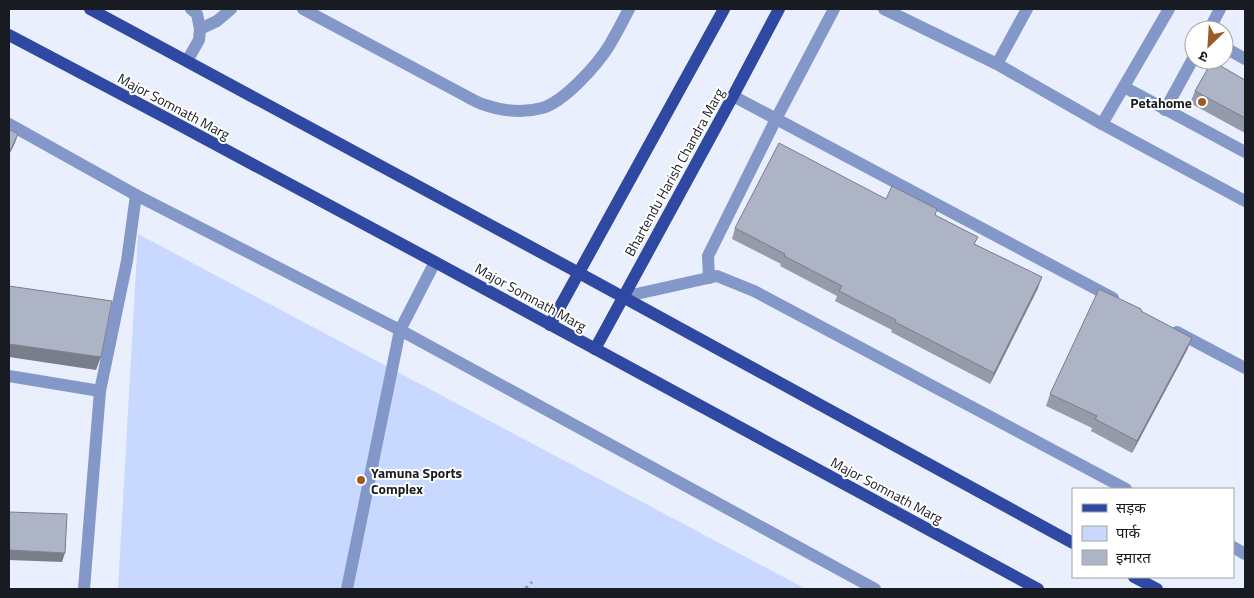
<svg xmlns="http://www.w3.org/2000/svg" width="1254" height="598" viewBox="0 0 1254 598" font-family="'Titillium Web','Noto Sans Devanagari',sans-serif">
  <rect width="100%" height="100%" fill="#e9effd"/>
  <!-- green -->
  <polygon fill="#c9d8fe" points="138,234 806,589 118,589"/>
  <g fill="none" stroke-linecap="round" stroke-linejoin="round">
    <!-- path -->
    <polyline stroke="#9499a3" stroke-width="3" stroke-dasharray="4 4" stroke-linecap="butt" points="525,589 532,582"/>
    <!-- minor -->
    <g stroke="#8397c9" stroke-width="12">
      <path d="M303,9L464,95C471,99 478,103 485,105C503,111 524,113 542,108C564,102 597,65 609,46C616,34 623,21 629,9"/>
      <polyline points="884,9 997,64 1102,124 1245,201"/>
      <polyline points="200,29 217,21 231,9"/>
      <polyline points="1209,30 1220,9"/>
      <polyline points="1224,47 1245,59"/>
      <polyline points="187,61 199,40 200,29 197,14 191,9"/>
      <polyline points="997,64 1027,9"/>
      <polyline points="1124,87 1245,152"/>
      <polyline points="733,96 1113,298"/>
      <polyline points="1165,110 1194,57"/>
      <polyline points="9,124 136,195 400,330 875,589"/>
      <polyline points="1102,124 1169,9"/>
      <polyline points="709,278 708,256 776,119 834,9"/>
      <polyline points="623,297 717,276 754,291 1126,489"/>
      <polyline points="1177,332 1245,368"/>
      <polyline points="9,376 100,391"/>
      <polyline points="1233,547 1245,554"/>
      <polyline points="84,589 100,391 127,261 136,195"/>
      <polyline points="347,589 400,330 435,262"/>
    </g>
    <!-- major -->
    <g stroke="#2f48a1" stroke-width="12">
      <polyline points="90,9 579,273 1073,543"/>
      <polyline points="9,35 170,120 435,262 1038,589"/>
      <polyline points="550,325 724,9"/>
      <polyline points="595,349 733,96 779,9"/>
      <polyline points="1134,577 1157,589"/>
    </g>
  </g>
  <!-- wall -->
  <g fill="#959ba9">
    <polygon points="1245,80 1245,133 1190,103 1195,91"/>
    <polygon points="937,209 935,215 975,244 1038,288 990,384 891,332 892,330 835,301 837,296 780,266 781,264 732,239 735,228"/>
    <polygon points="1141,311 1192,338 1187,350 1132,453 1091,431 1092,428 1046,406 1050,394"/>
  </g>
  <!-- shaded-wall -->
  <g fill="#797e8a">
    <polygon points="18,134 15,143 9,155 9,153"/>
    <polygon points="1042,277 1038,288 990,384 994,373"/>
    <polygon points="1192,338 1187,350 1132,453 1137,441"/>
    <polygon points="9,344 101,357 96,370 9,357"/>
    <polygon points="9,550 65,553 62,562 9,560"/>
  </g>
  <!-- building -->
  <g fill="#adb4c5" stroke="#797e8a">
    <polygon points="1212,61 1245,80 1245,118 1195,91"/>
    <polygon points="9,129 18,134 9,153"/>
    <polygon points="779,143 886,199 892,186 937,209 935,215 978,237 974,244 1042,277 994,373 895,322 896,320 839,291 842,286 784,256 785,254 735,228"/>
    <polygon points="9,286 112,301 101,357 9,344"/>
    <polygon points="1099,289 1141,309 1141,311 1192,338 1137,441 1095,419 1097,416 1050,394"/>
    <polygon points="9,512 67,514 65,553 9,550"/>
  </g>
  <!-- markers -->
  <g fill="#9a5b24" stroke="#fff" stroke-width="2">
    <circle cx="1202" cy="102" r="5"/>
    <circle cx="361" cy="480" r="5"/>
  </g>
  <g text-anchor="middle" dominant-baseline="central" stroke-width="4" stroke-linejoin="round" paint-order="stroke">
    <!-- poi labels -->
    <g font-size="14" font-weight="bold" fill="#181b21" stroke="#fff" text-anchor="end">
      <text x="1192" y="102">Petahome</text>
      <text x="371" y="472" text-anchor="start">Yamuna Sports<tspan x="371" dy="16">Complex</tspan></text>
    </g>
    <!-- street labels -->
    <g font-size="14" fill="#181b21" stroke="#fff">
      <text transform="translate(174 106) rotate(28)">Major Somnath Marg</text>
      <text transform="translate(674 172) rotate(-61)">Bhartendu Harish Chandra Marg</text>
      <text transform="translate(531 297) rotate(29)">Major Somnath Marg</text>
      <text transform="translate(887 490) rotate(28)">Major Somnath Marg</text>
    </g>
  </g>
  <!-- border -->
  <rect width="1254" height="598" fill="none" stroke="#181b21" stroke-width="20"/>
  <!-- legend -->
  <rect x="1072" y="488" width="162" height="90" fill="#ffffff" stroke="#a3a4a6"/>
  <rect x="1082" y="504" width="25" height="8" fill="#2f48a1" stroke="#a3a4a6"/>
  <text x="1116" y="513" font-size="15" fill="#181b21">सड़क</text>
  <rect x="1082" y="526" width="25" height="15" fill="#c9d8fe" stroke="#a3a4a6"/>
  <text x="1116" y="538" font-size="15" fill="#181b21">पार्क</text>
  <rect x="1082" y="550" width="25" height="15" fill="#adb4c5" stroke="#a3a4a6"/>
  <text x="1116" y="563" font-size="15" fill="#181b21">इमारत</text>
  <!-- north arrow -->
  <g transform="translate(1209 45) rotate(205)"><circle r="24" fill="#ffffff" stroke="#a3a4a6"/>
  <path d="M0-4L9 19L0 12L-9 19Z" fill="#9a5b24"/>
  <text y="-8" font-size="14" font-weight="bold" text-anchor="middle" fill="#181b21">उ</text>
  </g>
</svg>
